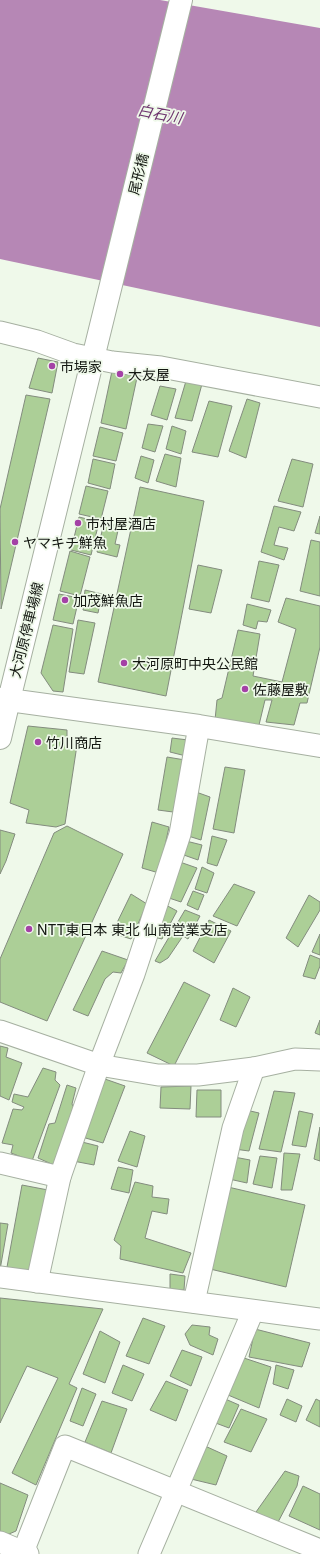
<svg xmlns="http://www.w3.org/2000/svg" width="320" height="1554" viewBox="0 0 320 1554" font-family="Inter,'Noto Sans JP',sans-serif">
  <rect width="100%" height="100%" fill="#eff9ea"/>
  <!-- water -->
  <polygon fill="#b687b5" points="0,0 160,0 320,28 320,327 0,259"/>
  <!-- building -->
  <g fill="#accf97" stroke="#838c7e">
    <polygon points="38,358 58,362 52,393 29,388"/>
    <polygon points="112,371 138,373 126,429 101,423"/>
    <polygon points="186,381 202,384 192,421 175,418"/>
    <polygon points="160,386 176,389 167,420 151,415"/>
    <polygon points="26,395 50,399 1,609 0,509"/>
    <polygon points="247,399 260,403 246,458 229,451"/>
    <polygon points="209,401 232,406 218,457 192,452"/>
    <polygon points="148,424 163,426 155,452 142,448"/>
    <polygon points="172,426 186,431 181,454 166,449"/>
    <polygon points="100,427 123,433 116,461 93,456"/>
    <polygon points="165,454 181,458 176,487 156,481"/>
    <polygon points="141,456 154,460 148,483 135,478"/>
    <polygon points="93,459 115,464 110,489 88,483"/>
    <polygon points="292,459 313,464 303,507 278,501"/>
    <polygon points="86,486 108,491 101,519 79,514"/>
    <polygon points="140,487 204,501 166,696 98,682"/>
    <polygon points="274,506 301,512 294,531 279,527 274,545 288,548 284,560 261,552"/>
    <polygon points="320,516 320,534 315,533"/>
    <polygon points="79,517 99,522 91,555 71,550"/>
    <polygon points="104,523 119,526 115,544 120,545 117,557 97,552"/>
    <polygon points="311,540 320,542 320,596 300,591"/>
    <polygon points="70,551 90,557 80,596 60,591"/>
    <polygon points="259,561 279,565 269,602 251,598"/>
    <polygon points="198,565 222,570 211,613 189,609"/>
    <polygon points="85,590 102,594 98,613 83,610"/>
    <polygon points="59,594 79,598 73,624 53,620"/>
    <polygon points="286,598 320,606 320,647 307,703 300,703 294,725 266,722 272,700 265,700 259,725 215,720 217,700 222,698 238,630 260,634 253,676 282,682 296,629 278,622"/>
    <polygon points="247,604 271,610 267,622 258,621 256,629 243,625"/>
    <polygon points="78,620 95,623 84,674 69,672"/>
    <polygon points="53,625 73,629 63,692 53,691 41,673"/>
    <polygon points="28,726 67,730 67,742 77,745 65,824 56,827 26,823 29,810 10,803"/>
    <polygon points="172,738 188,740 186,756 170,752"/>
    <polygon points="167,757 185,760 173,812 158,810"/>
    <polygon points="225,767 245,770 234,833 213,829"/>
    <polygon points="196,792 210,797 201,840 185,835"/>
    <polygon points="152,822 169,827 159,873 142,868"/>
    <polygon points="67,826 123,854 47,1021 0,1002 0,959 54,833"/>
    <polygon points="0,830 15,834 6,861 0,874"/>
    <polygon points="212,836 227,840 217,866 207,863"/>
    <polygon points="186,841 202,845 198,860 181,854"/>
    <polygon points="177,861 197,868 181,902 166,897"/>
    <polygon points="202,867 214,873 207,893 195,889"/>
    <polygon points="234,884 255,892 237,926 213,916"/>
    <polygon points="193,891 204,895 198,910 187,905"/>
    <polygon points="131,894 147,904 131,939 112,933"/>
    <polygon points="309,895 320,902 320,910 298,947 286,938"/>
    <polygon points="162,903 177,911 162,939 150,936"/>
    <polygon points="185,910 200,916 188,939 183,936 168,958 160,963 155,961"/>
    <polygon points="209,920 231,931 214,963 193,951"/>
    <polygon points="320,934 320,955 312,952"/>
    <polygon points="102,951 128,960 121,973 113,972 105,979 88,1016 73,1010"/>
    <polygon points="310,955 320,959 320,966 315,979 303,976"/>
    <polygon points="184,982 210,995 174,1066 147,1053"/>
    <polygon points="233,988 250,997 236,1027 220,1020"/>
    <polygon points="320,1020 320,1035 315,1033"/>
    <polygon points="0,1046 8,1048 6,1057 22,1063 9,1100 0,1096"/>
    <polygon points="43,1068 56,1072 55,1080 60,1085 32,1161 11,1153 13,1145 2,1143 13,1109 22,1110 24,1107 12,1102 14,1094 28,1097"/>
    <polygon points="102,1078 125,1086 103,1143 82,1137"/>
    <polygon points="67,1085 76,1088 72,1104 76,1113 56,1166 38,1158 49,1124 55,1123"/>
    <polygon points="191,1086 190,1109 160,1108 161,1087"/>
    <polygon points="197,1090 221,1090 221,1117 196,1117"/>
    <polygon points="274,1091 295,1093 281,1152 259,1149"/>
    <polygon points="246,1110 259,1113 249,1151 234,1149"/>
    <polygon points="299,1111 313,1114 306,1147 292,1145"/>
    <polygon points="320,1127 320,1161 314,1159"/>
    <polygon points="130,1131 145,1136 137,1167 118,1161"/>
    <polygon points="78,1141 98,1146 94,1165 73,1161"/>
    <polygon points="284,1153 300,1154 292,1190 281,1190"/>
    <polygon points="260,1156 277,1158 272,1188 253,1184"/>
    <polygon points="234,1157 250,1160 247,1183 229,1179"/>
    <polygon points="118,1167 133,1170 129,1193 111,1189"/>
    <polygon points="135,1182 153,1186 152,1197 169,1199 167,1214 152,1211 145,1238 191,1253 183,1273 120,1259 121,1246 114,1240"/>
    <polygon points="22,1185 48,1190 30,1273 7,1267"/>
    <polygon points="228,1187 305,1205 286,1287 210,1269"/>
    <polygon points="0,1223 8,1224 0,1270"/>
    <polygon points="170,1274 185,1276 184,1290 170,1289"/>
    <polygon points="0,1298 103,1309 69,1384 77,1388 36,1485 12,1473 58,1378 27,1366 0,1423"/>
    <polygon points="143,1318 165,1326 149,1364 126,1356"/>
    <polygon points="192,1325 210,1327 209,1335 218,1339 213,1355 190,1345 185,1334"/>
    <polygon points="255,1329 310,1343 302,1367 249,1357"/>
    <polygon points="100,1331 120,1342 105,1383 83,1374"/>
    <polygon points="182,1350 202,1357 191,1386 170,1376"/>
    <polygon points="244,1358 271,1367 259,1408 228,1395"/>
    <polygon points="123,1365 144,1374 132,1401 112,1393"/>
    <polygon points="276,1365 294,1370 288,1389 273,1384"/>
    <polygon points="166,1381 188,1390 176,1421 150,1410"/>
    <polygon points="82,1388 96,1394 83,1426 70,1421"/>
    <polygon points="223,1398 239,1405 229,1428 213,1422"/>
    <polygon points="287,1399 302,1406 296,1422 280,1415"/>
    <polygon points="316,1399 320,1401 320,1427 306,1420"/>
    <polygon points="102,1401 127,1409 111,1453 85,1442"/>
    <polygon points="241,1409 267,1419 251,1452 224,1442"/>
    <polygon points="205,1446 227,1456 216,1485 191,1479"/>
    <polygon points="285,1471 299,1476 297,1486 277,1524 256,1512"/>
    <polygon points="0,1483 28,1495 16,1531 2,1537 0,1536"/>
    <polygon points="303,1486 320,1494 320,1530 289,1516"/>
  </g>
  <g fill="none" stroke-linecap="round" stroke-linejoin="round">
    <!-- minor casing -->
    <g stroke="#a6b0a1" stroke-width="23">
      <g id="minor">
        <polyline points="0,332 37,341 73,354 112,362 161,367 320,397"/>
        <polyline points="0,1031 99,1065 158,1075 198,1075 254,1068 295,1059 320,1060"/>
        <polyline points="0,1163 60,1177"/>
        <polyline points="0,1277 320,1319"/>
        <polyline points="37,1282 60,1177 99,1065 134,974 180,834 199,726"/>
        <polyline points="194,1302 233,1128 254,1068"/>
        <polyline points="0,1542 28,1554"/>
        <polyline points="23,1552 65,1446 320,1550"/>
        <polyline points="149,1554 253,1311"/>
      </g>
    </g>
    <!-- tertiary casing -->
    <g stroke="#a6b0a1" stroke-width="24">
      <polyline id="tertiary" points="0,699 9,700 0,738"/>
    </g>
    <!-- secondary casing -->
    <g stroke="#a6b0a1" stroke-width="24">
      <polyline id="secondary" points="181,0 9,700 199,726 320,746"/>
    </g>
    <!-- minor -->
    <use href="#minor" stroke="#fff" stroke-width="21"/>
    <!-- tertiary -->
    <use href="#tertiary" stroke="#fff" stroke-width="22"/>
    <!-- secondary -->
    <use href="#secondary" stroke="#fff" stroke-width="22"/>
  </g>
  <!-- markers -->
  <g fill="#a441a6" stroke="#eff9ea" stroke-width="1.5">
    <circle cx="52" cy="366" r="4"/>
    <circle cx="120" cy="374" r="4"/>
    <circle cx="78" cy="523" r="4"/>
    <circle cx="15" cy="542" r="4"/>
    <circle cx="65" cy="600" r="4"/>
    <circle cx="124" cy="663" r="4"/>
    <circle cx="245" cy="689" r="4"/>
    <circle cx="38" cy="742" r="4"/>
    <circle cx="29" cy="929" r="4"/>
  </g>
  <g text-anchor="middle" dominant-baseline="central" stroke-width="3.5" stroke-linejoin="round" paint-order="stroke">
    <!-- street labels -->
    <g font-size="14" fill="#131711" stroke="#eff9ea">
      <text transform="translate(138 174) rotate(-76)">尾形橋</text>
      <text transform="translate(26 630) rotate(-76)">大河原停車場線</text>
    </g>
    <!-- poi labels -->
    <g font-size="14" fill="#131711" stroke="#eff9ea" text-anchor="start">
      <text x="60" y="366">市場家</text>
      <text x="128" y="374">大友屋</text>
      <text x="86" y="523">市村屋酒店</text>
      <text x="23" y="542">ヤマキチ鮮魚</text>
      <text x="73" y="600">加茂鮮魚店</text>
      <text x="132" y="663">大河原町中央公民館</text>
      <text x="253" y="689">佐藤屋敷</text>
      <text x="46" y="742">竹川商店</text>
      <text x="37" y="929">NTT東日本 東北 仙南営業支店</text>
    </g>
    <!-- water labels -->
    <g font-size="15" font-style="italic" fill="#6e356f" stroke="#eff9ea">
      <text transform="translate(160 114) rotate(11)">白石川</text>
    </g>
  </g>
</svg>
